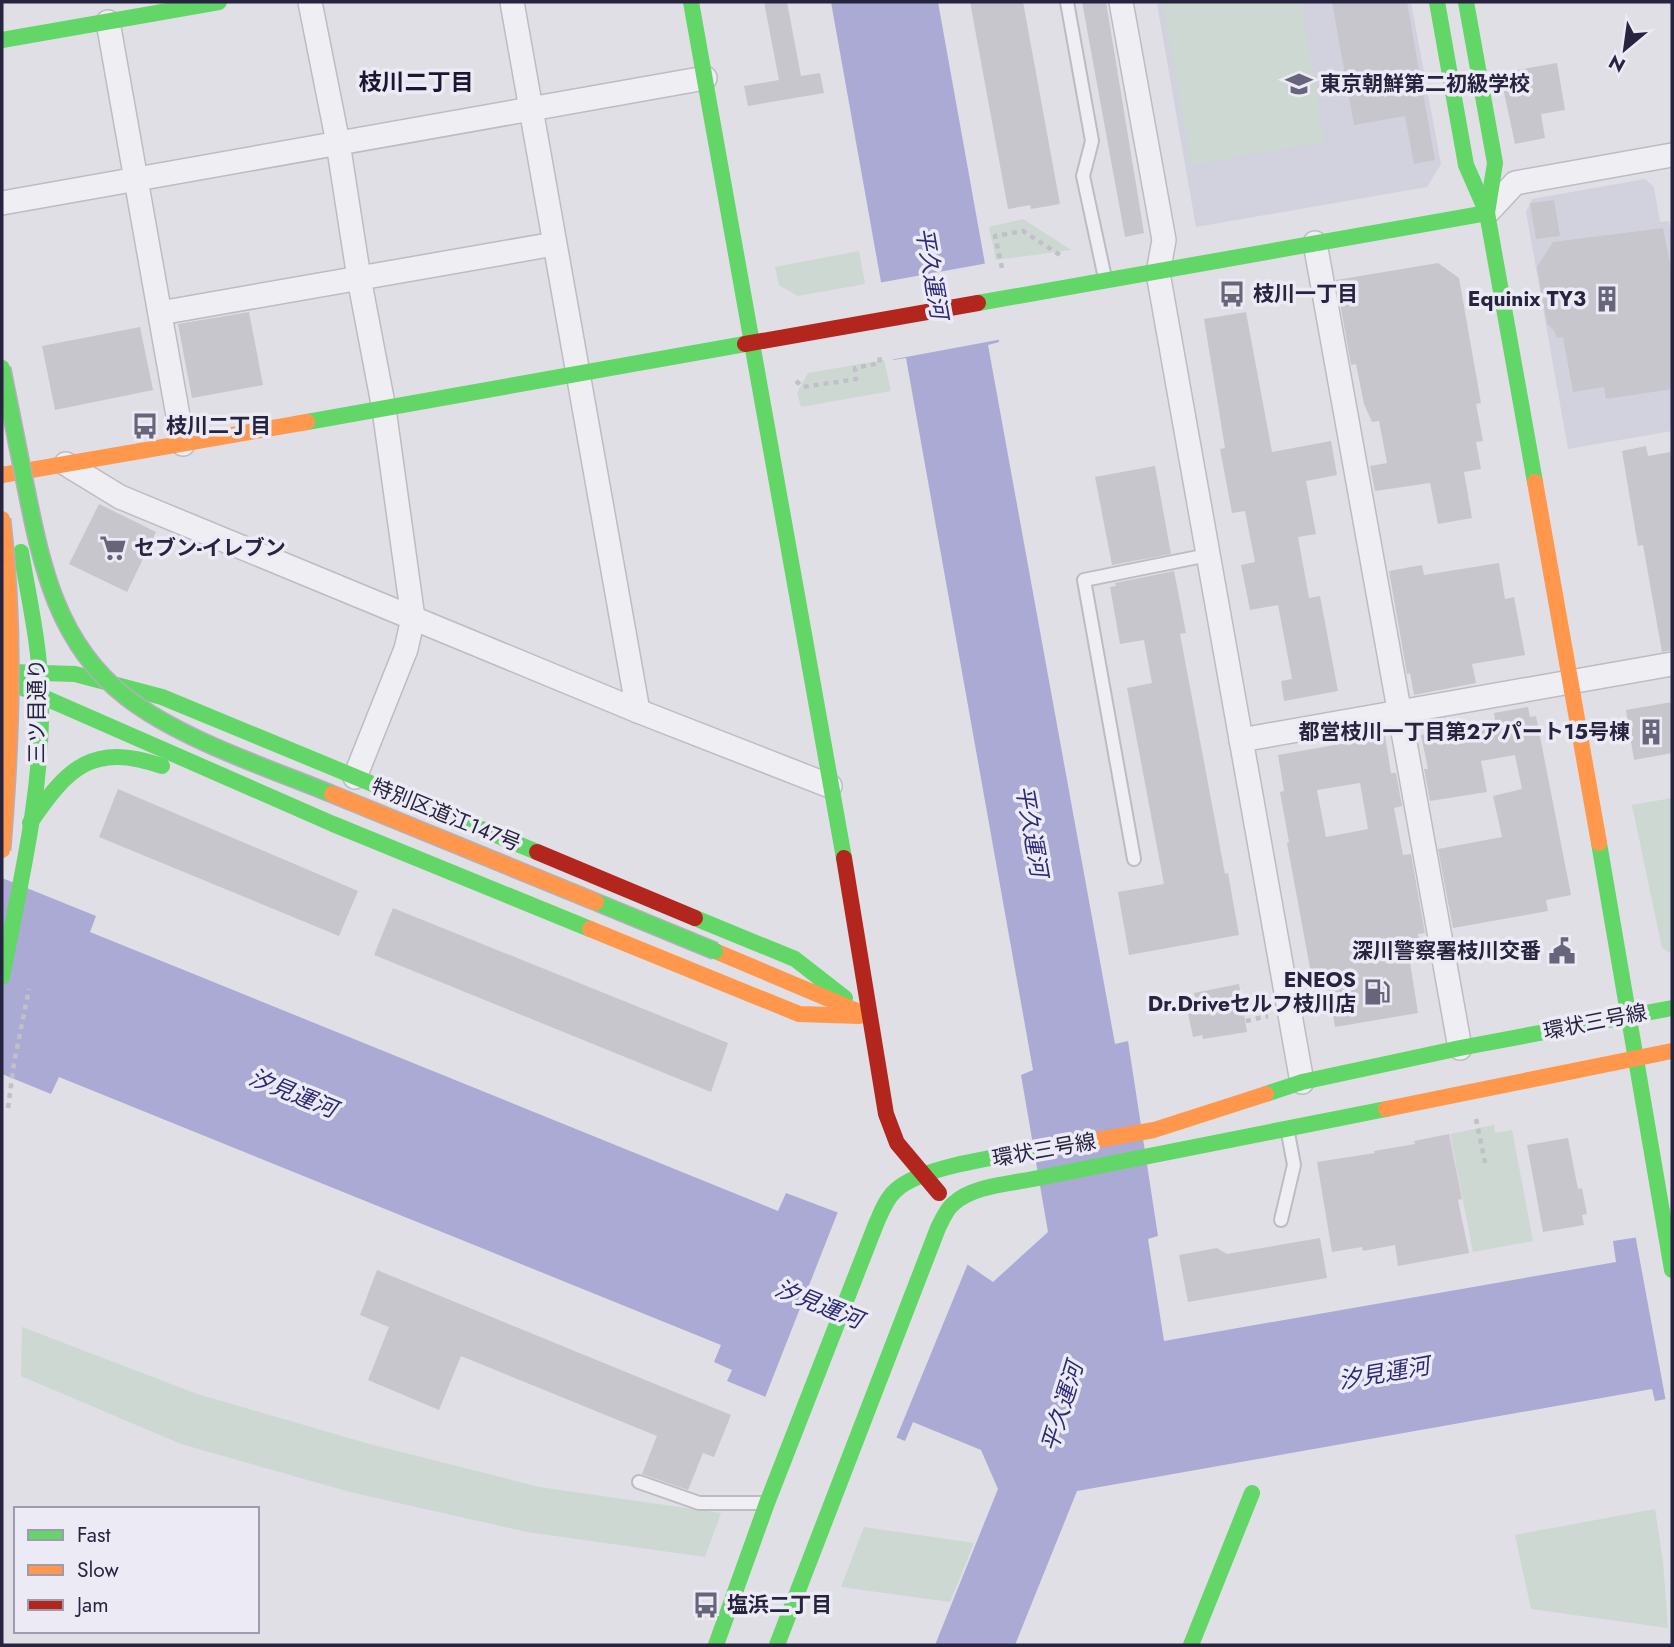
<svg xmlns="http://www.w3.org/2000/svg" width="1674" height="1647" viewBox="0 0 1674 1647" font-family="Jost,'Noto Sans JP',sans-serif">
  <rect width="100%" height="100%" fill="#dfdfe5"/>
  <!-- built -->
  <g fill="#d2d2de">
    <polygon points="1169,2 1411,2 1441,164 1427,187 1196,227 1157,4"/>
    <polygon points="1645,179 1654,187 1660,222 1669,221 1672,237 1672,431 1568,449 1526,212 1532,199"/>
  </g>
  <!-- green -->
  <g fill="#ccd8d1">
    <polygon points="1178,2 1301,2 1325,142 1191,165 1163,4"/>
    <polygon points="1023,219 1071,250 996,260 989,227"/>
    <polygon points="859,251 865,284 798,296 779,285 775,267"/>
    <polygon points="884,360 891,391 801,407 797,393 808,373"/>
    <polygon points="1672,798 1672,954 1662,948 1632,805"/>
    <polygon points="1494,1125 1495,1133 1512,1130 1533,1241 1473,1252 1450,1134"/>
    <polygon points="22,1327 197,1394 366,1443 539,1487 721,1513 705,1557 527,1532 350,1492 181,1444 21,1376"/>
    <polygon points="1655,1509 1663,1562 1668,1628 1531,1609 1515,1535"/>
    <polygon points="864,1527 974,1543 950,1602 841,1587"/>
  </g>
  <!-- water -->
  <polygon fill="#aaaad4" points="831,2 938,2 999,342 988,345 1115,1044 1128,1041 1158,1236 1148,1239 1164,1341 1616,1262 1613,1241 1672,1232 1672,1398 1655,1401 1652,1389 1077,1491 1015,1645 935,1645 998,1489 981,1450 913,1422 905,1441 890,1435 885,1446 727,1381 732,1370 714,1362 721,1345 59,1077 51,1094 2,1074 2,878 96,916 90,932 778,1211 786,1193 958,1258 993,1282 1048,1232 1021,1075 1033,1070 906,358 893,360 881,282"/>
  <!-- pier -->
  <g fill="#dfdfe5">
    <polygon points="988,263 1003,339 890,360 878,283"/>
    <polygon points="839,1209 960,1254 969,1261 895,1441 891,1440 885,1450 764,1400"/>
    <polygon points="1672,1228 1672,1401 1666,1402 1635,1234"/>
  </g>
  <!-- building -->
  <g fill="#c7c6cd" fill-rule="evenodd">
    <polygon points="764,2 787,2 801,76 820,73 824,93 748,106 744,86 779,80"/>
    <polygon points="970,2 1023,2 1060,204 1031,209 1030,205 1008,209"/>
    <polygon points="1082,2 1106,2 1144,233 1125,237"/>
    <polygon points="1332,2 1407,2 1435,160 1414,164 1405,116 1354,125"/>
    <polygon points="1557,63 1565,110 1541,114 1545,138 1515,144 1502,83 1519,80 1517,70"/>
    <polygon points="1554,200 1560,236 1536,239 1530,203"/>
    <polygon points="1663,228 1672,274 1672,389 1606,399 1604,387 1573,392 1563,337 1557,338 1554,330 1547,324 1537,267 1553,242"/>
    <polygon points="1438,263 1459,278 1481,403 1476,404 1483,441 1476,442 1481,469 1464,472 1472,518 1438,524 1430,483 1375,491 1370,466 1387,463 1379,421 1372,422 1364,404 1356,364 1351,365 1336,280"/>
    <polygon points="249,312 263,385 192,398 178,324"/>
    <polygon points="1246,312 1272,452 1331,441 1337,475 1306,481 1316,534 1298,537 1309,598 1320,596 1338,691 1284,701 1281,681 1292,679 1278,605 1250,610 1241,565 1255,562 1245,511 1232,513 1220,449 1225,448 1204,319"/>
    <polygon points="140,327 153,390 55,410 42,346"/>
    <polygon points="1646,446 1648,456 1670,452 1672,465 1672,650 1662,652 1643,545 1638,546 1622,451"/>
    <polygon points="1155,466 1171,554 1112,565 1095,477"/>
    <polygon points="99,504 156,532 127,592 69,564"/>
    <polygon points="1499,563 1505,599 1514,597 1525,655 1472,664 1476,683 1414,695 1410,673 1407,674 1389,571 1422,565 1424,575"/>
    <polygon points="1174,571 1186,633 1180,634 1225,874 1228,873 1239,935 1129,955 1118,892 1164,884 1127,688 1152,683 1144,640 1120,644 1110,587 1116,586 1115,583"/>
    <polygon points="1672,702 1672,753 1634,760 1626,710"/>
    <polygon points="1528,707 1530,717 1536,716 1571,895 1546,900 1548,911 1453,928 1438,849 1502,837 1493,796 1522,789 1515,755 1481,761 1487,792 1430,801 1424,769 1428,769 1421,735 1495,720 1494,713"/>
    <path d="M1385,736L1391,773H1396L1402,806L1394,808L1403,855L1411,854L1425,933L1418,934L1419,941L1407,944L1418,1013L1335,1027L1328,987L1314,990L1287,843L1289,842L1280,792L1284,791L1278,755ZM1360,783L1368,829L1326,837L1317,790Z"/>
    <polygon points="118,789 358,891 339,936 99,837"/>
    <polygon points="393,908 728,1043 711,1092 374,955"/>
    <polygon points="1239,984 1247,1032 1203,1039 1202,1035 1193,1037 1188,1013 1198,1011 1194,993"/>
    <polygon points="1449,1134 1462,1199 1458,1200 1469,1253 1398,1266 1395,1245 1363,1251 1362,1247 1332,1252 1317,1162 1375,1153 1374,1151 1415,1144 1414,1141"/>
    <polygon points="1568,1138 1578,1189 1582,1188 1587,1214 1582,1215 1584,1225 1543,1232 1527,1145"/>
    <polygon points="1320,1238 1327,1278 1188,1302 1179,1255 1217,1248 1227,1254"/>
    <polygon points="377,1270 731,1415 714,1457 703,1453 688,1490 642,1474 657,1436 461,1356 439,1410 368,1380 389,1327 360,1315"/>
  </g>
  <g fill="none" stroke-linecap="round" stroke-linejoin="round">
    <!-- lane casing -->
    <g stroke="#bcbcc3" stroke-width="16">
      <g id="lane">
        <polyline points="1067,2 1092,141 1083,176 1105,278"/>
        <polyline points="1134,859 1084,580 1208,555"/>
        <polyline points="1281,1220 1294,1165 1288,1133"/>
        <polyline points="639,1482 699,1503 764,1503"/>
      </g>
    </g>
    <!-- street casing -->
    <g stroke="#bcbcc3" stroke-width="26">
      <g id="street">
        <polyline points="310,2 338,143 359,278 384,409 413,618 406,649 355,777"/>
        <polyline points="512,2 638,711"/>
        <polyline points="1121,2 1164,240 1158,273 1302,1082"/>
        <polyline points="108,22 183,444"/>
        <polyline points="2,203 705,78"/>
        <polyline points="1488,212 1515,183 1672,155"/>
        <polyline points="1315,243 1460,1048"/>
        <polyline points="160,313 554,244"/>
        <polyline points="66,464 120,497 638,711 830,786"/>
        <polyline points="1241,740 1672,664"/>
      </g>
    </g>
    <!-- path -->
    <g stroke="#c1c0c8" stroke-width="4.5" stroke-dasharray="5 5" stroke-linecap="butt">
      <polyline points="1002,268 995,236 1023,231 1063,257"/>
      <polyline points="796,381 803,387 856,379 855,368 880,363 879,355"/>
      <polyline points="1246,1021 1268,1016"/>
      <polyline points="8,1108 14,1063 29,989"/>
      <polyline points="1476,1119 1486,1167"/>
    </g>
    <!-- lane -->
    <use href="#lane" stroke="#efeef2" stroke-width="12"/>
    <!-- street -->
    <use href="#street" stroke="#efeef2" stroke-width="23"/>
    <!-- fast -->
    <g stroke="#63d668" stroke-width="16">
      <polyline points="691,2 844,858"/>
      <polyline points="1437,2 1466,165 1487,213 1535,482"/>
      <polyline points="1466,2 1495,163 1487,213"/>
      <polyline points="2,40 219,2"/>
      <polyline points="978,303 1487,213"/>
      <polyline points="307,422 745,344"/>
      <polyline points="12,672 75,674 162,697 537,852"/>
      <polyline points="18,686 333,824 590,929"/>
      <path d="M30,823C68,767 93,742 162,766"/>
      <polyline points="1599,843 1672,1270"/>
      <polyline points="695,918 795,959 845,998"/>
      <path d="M2,977C20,884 43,791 41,696C40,647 29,599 21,552"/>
      <polyline points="1266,1094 1302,1082 1460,1048 1672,1008"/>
      <path d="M716,1645L767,1503L876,1224C881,1213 886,1199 895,1191C922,1164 1019,1154 1058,1147"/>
      <path d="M777,1645L938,1228C942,1220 946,1210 953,1204C972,1186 1008,1184 1033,1179L1386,1109"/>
      <polyline points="1191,1645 1252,1493"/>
    </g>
    <!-- slow -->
    <g stroke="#ff974d" stroke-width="16">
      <polyline points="2,475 307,422"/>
      <polyline points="1535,482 1599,843"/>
      <polyline points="590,929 799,1014 860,1016"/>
      <polyline points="715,951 869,1016"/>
      <polyline points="1386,1109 1672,1051"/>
      <polyline points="1058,1147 1154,1130 1266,1094"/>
    </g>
    <!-- jam -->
    <g stroke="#b3261e" stroke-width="16">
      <polyline points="745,344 978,303"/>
      <polyline points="537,852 695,918"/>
      <polyline points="844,858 886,1114 897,1143 939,1193"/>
    </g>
    <!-- fast-bridge casing -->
    <g stroke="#b2b1ba" stroke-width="19" stroke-linecap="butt">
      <g id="fast-bridge">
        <path d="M2,368C10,408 18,448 26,488C42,568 58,644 126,697C180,739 268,768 332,794"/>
        <polyline points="596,902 715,951"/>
      </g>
    </g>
    <!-- slow-bridge casing -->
    <g stroke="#b2b1ba" stroke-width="19" stroke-linecap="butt">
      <g id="slow-bridge">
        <path d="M2,519C15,630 11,739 2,850"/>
        <polyline points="332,794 596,902"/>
      </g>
    </g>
    <!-- fast-bridge -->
    <use href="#fast-bridge" stroke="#63d668" stroke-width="16"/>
    <!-- slow-bridge -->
    <use href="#slow-bridge" stroke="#ff974d" stroke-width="16"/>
  </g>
  <!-- icons -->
  <defs>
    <g id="school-bare" transform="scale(2.1)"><path d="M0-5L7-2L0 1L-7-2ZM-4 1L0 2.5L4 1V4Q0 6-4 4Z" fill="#676579" stroke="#ecebf5" stroke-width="2.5" paint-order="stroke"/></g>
    <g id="bus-bare" transform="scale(2.1)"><path d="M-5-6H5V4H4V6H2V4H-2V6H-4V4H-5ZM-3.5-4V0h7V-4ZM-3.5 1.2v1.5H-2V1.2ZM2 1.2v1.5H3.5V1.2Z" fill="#676579" stroke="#ecebf5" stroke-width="2.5" paint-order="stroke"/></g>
    <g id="building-bare" transform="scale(2.1)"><path d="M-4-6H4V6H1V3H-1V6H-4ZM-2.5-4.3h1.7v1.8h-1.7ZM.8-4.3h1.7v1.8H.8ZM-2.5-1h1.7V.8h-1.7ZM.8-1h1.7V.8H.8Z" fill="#676579" stroke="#ecebf5" stroke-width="2.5" paint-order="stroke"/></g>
    <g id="supermarket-bare" transform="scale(2.1)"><path d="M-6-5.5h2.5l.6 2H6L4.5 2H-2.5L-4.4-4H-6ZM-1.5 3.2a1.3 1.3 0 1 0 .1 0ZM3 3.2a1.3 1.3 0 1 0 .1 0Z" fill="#676579" stroke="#ecebf5" stroke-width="2.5" paint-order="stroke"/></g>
    <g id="civic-bare" transform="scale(2.1)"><path d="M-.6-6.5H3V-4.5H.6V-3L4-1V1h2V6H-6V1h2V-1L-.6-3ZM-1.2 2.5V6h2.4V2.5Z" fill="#676579" stroke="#ecebf5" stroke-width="2.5" paint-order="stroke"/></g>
    <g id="fuel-bare" transform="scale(2.1)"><path d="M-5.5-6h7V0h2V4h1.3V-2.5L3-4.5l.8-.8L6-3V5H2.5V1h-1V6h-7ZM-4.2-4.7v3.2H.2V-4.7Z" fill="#676579" stroke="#ecebf5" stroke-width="2.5" paint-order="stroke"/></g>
  </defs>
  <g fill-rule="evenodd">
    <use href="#school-bare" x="1299" y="84"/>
    <use href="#bus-bare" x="1232" y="294"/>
    <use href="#building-bare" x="1607" y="299"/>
    <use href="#bus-bare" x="145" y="426"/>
    <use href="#supermarket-bare" x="113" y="548"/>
    <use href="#building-bare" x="1651" y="732"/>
    <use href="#civic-bare" x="1562" y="951"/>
    <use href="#fuel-bare" x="1377" y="992"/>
    <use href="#bus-bare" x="706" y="1605"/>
  </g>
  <g text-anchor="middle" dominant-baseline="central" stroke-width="7" stroke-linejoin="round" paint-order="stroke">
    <!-- poi labels -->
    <g font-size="21" font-weight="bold" fill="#27243f" stroke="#ecebf5" text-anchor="start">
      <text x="1320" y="84">東京朝鮮第二初級学校</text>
      <text x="1253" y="294">枝川一丁目</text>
      <text x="1586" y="299" text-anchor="end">Equinix TY3</text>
      <text x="166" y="426">枝川二丁目</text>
      <text x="134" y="548">セブン-イレブン</text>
      <text x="1630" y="732" text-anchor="end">都営枝川一丁目第2アパート15号棟</text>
      <text x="1541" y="951" text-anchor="end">深川警察署枝川交番</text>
      <text x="1356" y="980" text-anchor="end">ENEOS<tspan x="1356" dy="24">Dr.Driveセルフ枝川店</tspan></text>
      <text x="727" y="1605">塩浜二丁目</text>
    </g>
    <!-- street labels -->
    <g font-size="21" fill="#27243f" stroke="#ecebf5">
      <text transform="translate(37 711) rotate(-90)">三ツ目通り</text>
      <text transform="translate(446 815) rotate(22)">特別区道江147号</text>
      <text transform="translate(1595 1022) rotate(-11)">環状三号線</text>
      <text transform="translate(1044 1150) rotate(-10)">環状三号線</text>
    </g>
    <!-- neighbourhood labels -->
    <g font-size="23" font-weight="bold" fill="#1a1730" stroke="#ecebf5">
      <text x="416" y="82">枝川二丁目</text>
    </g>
    <!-- water labels -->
    <g font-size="23" font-style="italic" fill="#2d2b77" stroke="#ecebf5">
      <text transform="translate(932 273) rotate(80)">平久運河</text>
      <text transform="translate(1032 831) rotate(80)">平久運河</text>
      <text transform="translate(293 1093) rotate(22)">汐見運河</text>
      <text transform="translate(819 1304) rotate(22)">汐見運河</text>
      <text transform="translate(1384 1373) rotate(-10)">汐見運河</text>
      <text transform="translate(1062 1407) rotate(-73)">平久運河</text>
    </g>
  </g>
  <!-- border -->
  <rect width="1674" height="1647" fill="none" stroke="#27243f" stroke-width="7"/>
  <!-- legend -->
  <rect x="14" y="1507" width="245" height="126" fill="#ecebf5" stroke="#9d9bac" stroke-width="2"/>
  <rect x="28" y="1530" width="35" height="10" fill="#63d668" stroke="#9d9bac" stroke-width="2"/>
  <text x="77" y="1542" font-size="21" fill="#27243f">Fast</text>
  <rect x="28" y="1565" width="35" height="10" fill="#ff974d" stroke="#9d9bac" stroke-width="2"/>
  <text x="77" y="1577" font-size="21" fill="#27243f">Slow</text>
  <rect x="28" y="1600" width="35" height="10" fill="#b3261e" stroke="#9d9bac" stroke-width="2"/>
  <text x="77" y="1612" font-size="21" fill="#27243f">Jam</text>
  <!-- north arrow -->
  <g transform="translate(1625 49) rotate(209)" stroke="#ecebf5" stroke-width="5" paint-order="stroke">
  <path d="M0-5L12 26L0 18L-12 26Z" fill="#27243f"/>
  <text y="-10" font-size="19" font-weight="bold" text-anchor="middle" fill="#27243f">N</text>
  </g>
</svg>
